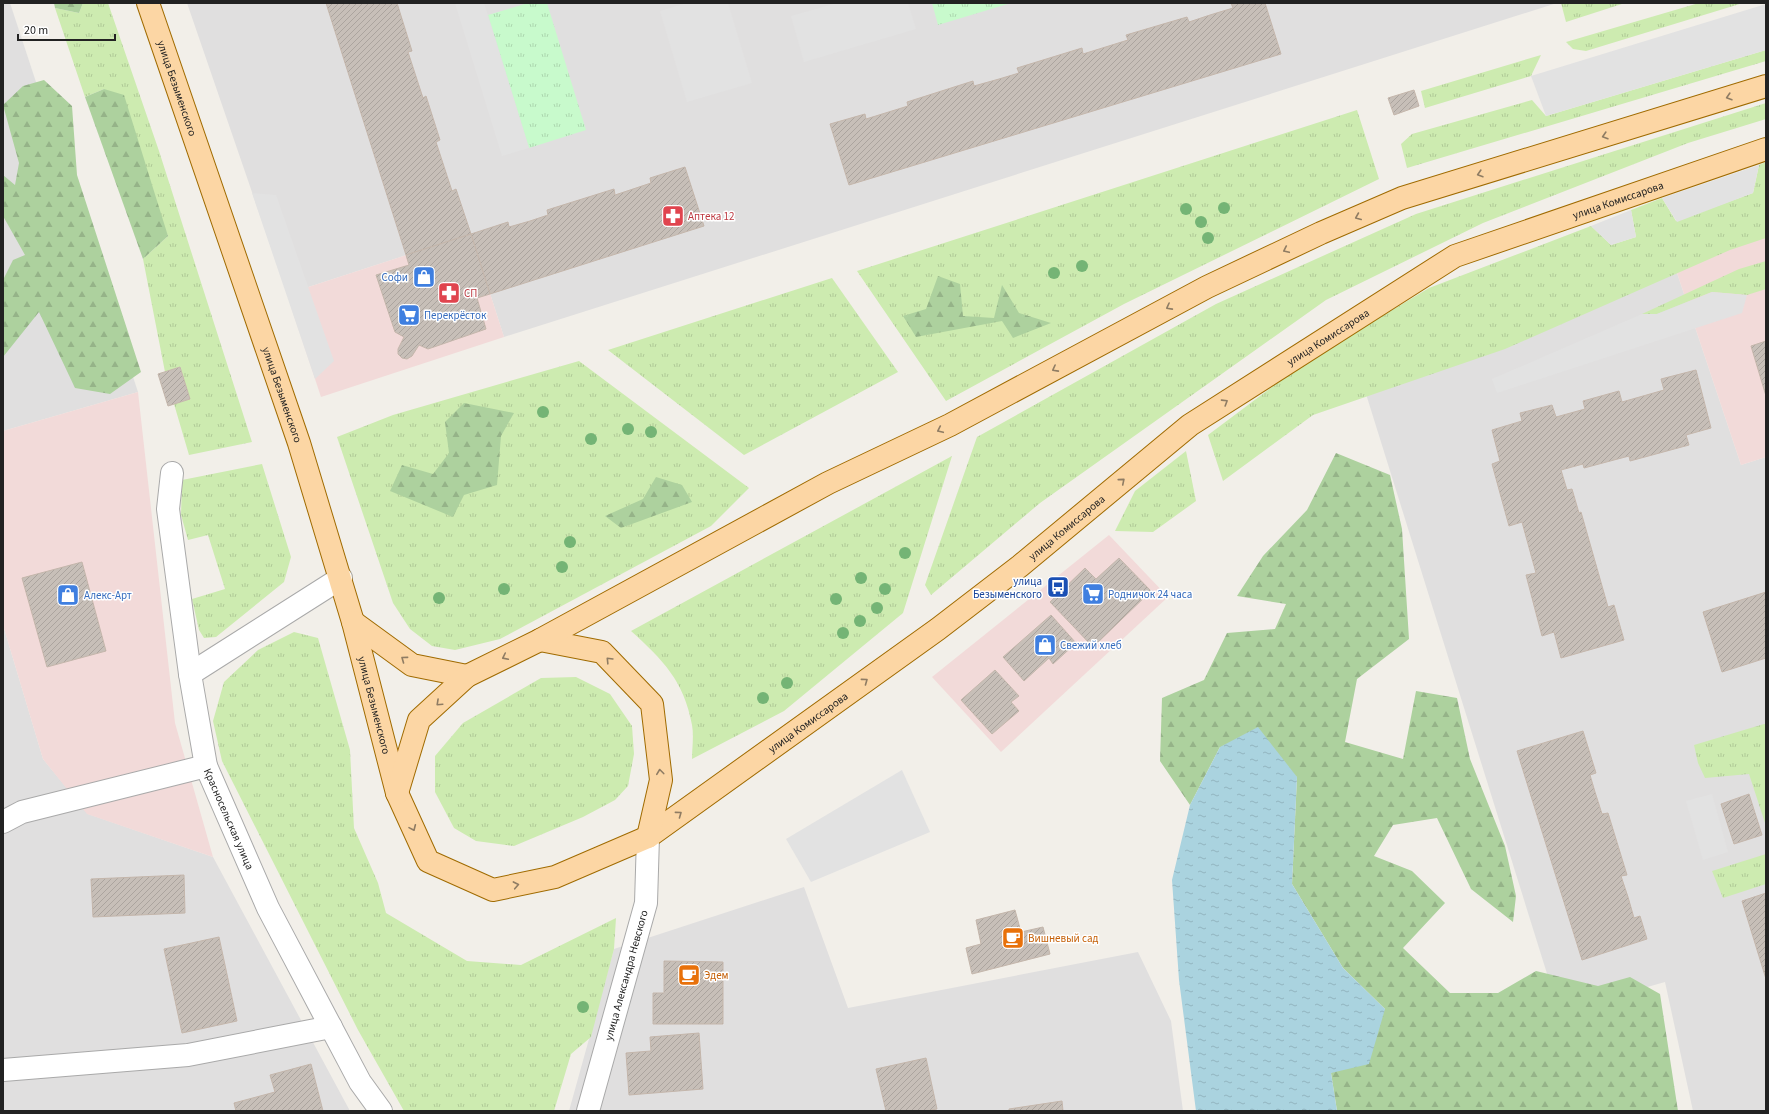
<svg xmlns="http://www.w3.org/2000/svg" width="1769" height="1114" viewBox="0 0 1769 1114" font-family="'Source Sans 3',sans-serif">
  <defs>
    <pattern id="grass-tufts" width="24" height="20" patternUnits="userSpaceOnUse"><rect width="24" height="20" fill="#cdebb0"/><path d="M3 7l-1-3M5 7V3M7 7l1-3M15 17l-1-3M17 17v-4M19 17l1-3" fill="none" stroke="#b0c997"/></pattern>
    <pattern id="forest-firs" width="22" height="20" patternUnits="userSpaceOnUse"><rect width="22" height="20" fill="#add19e"/><path d="M5 1l3.5 6h-7zM16 11l3.5 6h-7z" fill="#95b388"/></pattern>
    <pattern id="park-tufts" width="24" height="20" patternUnits="userSpaceOnUse"><rect width="24" height="20" fill="#c8facc"/><path d="M3 7l-1-3M5 7V3M7 7l1-3M15 17l-1-3M17 17v-4M19 17l1-3" fill="none" stroke="#acd6af"/></pattern>
    <pattern id="water-ripples" width="26" height="14" patternUnits="userSpaceOnUse"><rect width="26" height="14" fill="#aad3df"/><path d="M2 4q2-2 4 0t4 0M15 11q2-2 4 0t4 0" fill="none" stroke="#92b5bf"/></pattern>
    <pattern id="building-hatch" width="6" height="6" patternUnits="userSpaceOnUse"><rect width="6" height="6" fill="#c7bfb8"/><path d="M-1 1l2-2M0 6l6-6M5 7l2-2" fill="none" stroke="#aba49e"/></pattern>
  </defs>
  <rect width="100%" height="100%" fill="#f2efe9"/>
  <!-- residential -->
  <g fill="#e0dfdf">
    <polygon points="3,3 10,3 138,392 3,431"/>
    <polygon points="187,3 1557,3 504,337 471,234 287,294"/>
    <polygon points="1673,261 1741,465 1766,457 1766,1111 1693,1111 1665,982 1559,1012 1361,378"/>
    <polygon points="3,625 43,759 88,814 213,857 350,1111 3,1111"/>
    <polygon points="804,887 848,1008 1138,952 1171,1021 1183,1111 569,1111 614,949"/>
  </g>
  <!-- commercial -->
  <g fill="#f2dad9">
    <polygon points="1766,232 1766,457 1741,465 1673,261"/>
    <polygon points="471,234 504,337 321,397 287,294"/>
    <polygon points="138,392 175,723 213,857 87,814 43,759 3,625 3,431"/>
    <polygon points="1109,535 1168,597 1001,752 932,677"/>
  </g>
  <!-- grass -->
  <g fill="url(#grass-tufts)">
    <polygon points="83,3 108,3 159,151 252,442 189,455 174,404 190,399 180,367 165,372 143,259 168,236 104,89 85,97 55,8 79,13"/>
    <polygon points="1561,3 1625,3 1566,22"/>
    <polygon points="1699,3 1743,3 1586,51 1573,49 1566,42"/>
    <polygon points="1766,50 1766,61 1407,168 1401,144 1412,134 1532,100 1546,116"/>
    <polygon points="1541,55 1531,76 1425,108 1421,91"/>
    <polygon points="1766,103 1766,119 1688,143 1483,223 1326,300 1040,503 931,595 925,585 977,437 1216,304 1416,214"/>
    <polygon points="1357,110 1379,179 1124,304 946,401 857,271"/>
    <polygon points="1766,162 1766,238 1730,250 1505,349 1313,415 1223,481 1208,435 1304,363 1429,288 1591,226 1611,245 1636,237 1631,210 1662,198 1676,221 1753,193 1759,165"/>
    <polygon points="1766,261 1766,289 1747,295 1712,292 1657,314 1642,314 1739,269"/>
    <polygon points="832,278 898,372 744,455 608,350"/>
    <polygon points="579,361 749,488 711,526 500,639 455,650 432,646 410,629 393,603 337,437 393,415"/>
    <polygon points="1186,451 1196,501 1153,532 1115,531 1135,491"/>
    <path d="M952,456L903,613L784,711L692,759C692,748 694,736 692,725C684,681 663,660 631,631Z"/>
    <polygon points="262,464 291,557 284,582 216,637 204,638 199,630 192,599 225,589 208,535 188,540 181,515 182,480"/>
    <polygon points="294,632 318,638 350,750 354,828 378,883 386,913 467,961 521,965 616,918 614,949 591,1037 571,1054 554,1111 404,1111 358,1030 222,761 213,721 224,682 258,650"/>
    <polygon points="576,677 610,694 632,726 634,754 628,786 615,800 583,817 514,846 476,841 454,828 435,792 435,756 463,723 541,678"/>
    <polygon points="1764,724 1766,724 1766,826 1749,774 1705,778 1698,763 1694,745"/>
    <polygon points="1766,854 1766,884 1723,898 1712,871"/>
  </g>
  <!-- forest -->
  <g fill="url(#forest-firs)">
    <polygon points="54,3 83,3 79,13 55,8"/>
    <polygon points="44,80 72,106 77,175 141,372 110,394 75,388 39,312 3,357 3,280 13,260 25,255 3,216 3,175 15,185 19,163 3,105 23,86"/>
    <polygon points="104,89 124,95 168,236 143,259 85,97"/>
    <polygon points="938,276 960,284 963,316 994,318 1002,285 1019,313 1051,323 1013,338 1002,321 916,337 903,316 926,309"/>
    <polygon points="464,403 514,413 501,436 497,485 464,495 453,517 390,491 402,465 433,474 449,453 445,422"/>
    <polygon points="1336,453 1390,475 1402,529 1409,639 1357,679 1345,742 1403,759 1416,691 1457,698 1470,759 1505,846 1516,896 1513,922 1471,889 1437,818 1393,825 1374,856 1412,871 1445,903 1403,948 1450,993 1498,993 1536,971 1598,986 1630,977 1660,994 1678,1111 1337,1111 1331,1073 1385,1009 1343,968 1292,884 1297,777 1220,747 1190,805 1160,761 1162,698 1204,680 1227,633 1275,629 1286,604 1237,596 1263,556 1307,510"/>
    <polygon points="656,477 682,485 692,502 621,528 605,516 643,499"/>
  </g>
  <!-- park -->
  <g fill="url(#park-tufts)">
    <polygon points="528,3 547,3 586,130 529,148 488,15"/>
    <polygon points="932,3 1011,3 938,25"/>
  </g>
  <!-- parking -->
  <g fill="#e2e2e2">
    <polygon points="455,3 484,3 529,148 502,156"/>
    <polygon points="687,3 728,3 752,83 687,102 660,11"/>
    <polygon points="837,3 908,3 916,29 804,62 791,16"/>
    <polygon points="1766,4 1766,50 1546,116 1531,76"/>
    <polygon points="1759,165 1753,193 1677,222 1662,198"/>
    <polygon points="252,193 276,195 334,361 315,379"/>
    <polygon points="1631,210 1636,237 1611,245 1591,226"/>
    <polygon points="1712,292 1747,295 1742,313 1497,393 1492,379 1642,314 1657,314"/>
    <polygon points="902,770 930,832 811,882 786,839"/>
    <polygon points="1712,794 1728,852 1703,860 1686,801"/>
  </g>
  <!-- water -->
  <polygon fill="url(#water-ripples)" points="1258,727 1297,777 1292,884 1343,968 1385,1009 1369,1064 1331,1073 1337,1111 1196,1111 1179,980 1172,880 1190,805 1220,747"/>
  <!-- building -->
  <g fill="url(#building-hatch)" stroke="#c4b6ab">
    <polygon points="326,3 397,3 412,51 408,52 423,98 426,96 440,140 436,142 452,191 456,189 471,234 406,255"/>
    <polygon points="1231,3 1265,3 1281,54 849,185 830,124 865,114 866,119 908,106 907,102 973,81 974,86 999,79 1019,73 1017,68 1082,48 1083,54 1128,40 1126,35 1187,17 1189,22 1210,15 1233,8"/>
    <polygon points="1414,90 1419,106 1394,115 1388,98"/>
    <polygon points="685,167 704,226 490,294 471,234 508,222 509,227 530,221 548,215 547,210 614,189 615,195 651,183 650,178"/>
    <polygon points="471,234 490,294 477,298 486,329 428,349 419,345 412,356 407,359 402,358 398,354 398,349 404,337 395,332 376,275 409,265 406,255"/>
    <polygon points="1766,341 1766,396 1751,346"/>
    <polygon points="180,367 190,399 168,406 158,374"/>
    <polygon points="1696,370 1711,428 1686,435 1689,445 1630,461 1629,456 1584,468 1583,464 1561,470 1567,490 1572,489 1579,513 1581,512 1608,607 1614,605 1624,640 1561,658 1554,632 1542,636 1526,575 1536,573 1522,522 1509,526 1492,464 1500,461 1492,430 1522,421 1520,413 1552,405 1556,417 1585,409 1583,401 1619,391 1622,402 1664,390 1661,379"/>
    <polygon points="1119,558 1151,591 1093,647 1050,602 1085,568 1096,579"/>
    <polygon points="82,562 106,651 47,667 22,578"/>
    <polygon points="1766,592 1766,658 1722,672 1703,612"/>
    <polygon points="1051,615 1076,643 1053,664 1049,658 1024,681 1003,657"/>
    <polygon points="995,670 1019,696 1011,702 1019,711 992,734 961,700"/>
    <polygon points="1583,731 1596,773 1590,775 1595,792 1602,814 1608,813 1627,875 1621,876 1628,897 1634,918 1640,916 1647,939 1582,960 1517,751"/>
    <polygon points="1749,794 1762,835 1734,844 1721,804"/>
    <polygon points="184,875 185,913 93,917 91,879"/>
    <polygon points="1766,893 1766,979 1742,901"/>
    <polygon points="1015,910 1021,932 1043,927 1050,954 972,974 966,948 981,944 976,920"/>
    <polygon points="219,937 237,1021 182,1033 164,949"/>
    <polygon points="664,961 723,962 723,1024 653,1024 653,993 664,993"/>
    <polygon points="699,1033 703,1089 629,1095 626,1053 651,1051 650,1037"/>
    <polygon points="926,1058 937,1109 927,1111 886,1111 876,1069"/>
    <polygon points="311,1064 323,1111 236,1111 234,1103 275,1092 270,1075"/>
    <polygon points="1062,1101 1063,1111 1009,1111 1009,1109"/>
  </g>
  <g fill="none" stroke-linecap="round" stroke-linejoin="round">
    <!-- minor casing -->
    <g stroke="#a9a9a9" stroke-width="24">
      <g id="minor">
        <polyline points="172,473 168,509 190,674"/>
        <path id="s1" d="M341,578L190,674L206,766L268,908L360,1082L381,1111"/>
        <polyline points="3,822 22,812 206,766"/>
        <polyline points="3,1070 188,1055 331,1027"/>
        <path id="s2" d="M588,1111L646,903L648,837"/>
      </g>
    </g>
    <!-- major casing -->
    <g stroke="#a06b00" stroke-width="24">
      <g id="major">
        <path id="s3" d="M148,3L299,443L353,622L397,793L428,861L493,890L555,877L648,837L938,629L1020,566L1190,425L1455,256L1766,149"/>
        <polyline points="353,622 412,665 467,676"/>
        <polyline points="540,640 602,652 652,704 661,780 648,837"/>
        <polyline points="397,793 419,720 467,676 540,640 828,483 950,425 1207,287 1321,233 1402,198 1766,86"/>
      </g>
    </g>
    <!-- minor -->
    <use href="#minor" stroke="#fff" stroke-width="22"/>
    <!-- major -->
    <use href="#major" stroke="#fcd6a4" stroke-width="22"/>
  </g>
  <!-- trees -->
  <g fill="#74b475">
    <circle cx="1224" cy="208" r="6"/>
    <circle cx="1186" cy="209" r="6"/>
    <circle cx="1201" cy="222" r="6"/>
    <circle cx="1208" cy="238" r="6"/>
    <circle cx="1082" cy="266" r="6"/>
    <circle cx="1054" cy="273" r="6"/>
    <circle cx="543" cy="412" r="6"/>
    <circle cx="628" cy="429" r="6"/>
    <circle cx="651" cy="432" r="6"/>
    <circle cx="591" cy="439" r="6"/>
    <circle cx="570" cy="542" r="6"/>
    <circle cx="905" cy="553" r="6"/>
    <circle cx="562" cy="567" r="6"/>
    <circle cx="861" cy="578" r="6"/>
    <circle cx="504" cy="589" r="6"/>
    <circle cx="885" cy="589" r="6"/>
    <circle cx="439" cy="598" r="6"/>
    <circle cx="836" cy="599" r="6"/>
    <circle cx="877" cy="608" r="6"/>
    <circle cx="860" cy="621" r="6"/>
    <circle cx="843" cy="633" r="6"/>
    <circle cx="787" cy="683" r="6"/>
    <circle cx="763" cy="698" r="6"/>
    <circle cx="583" cy="1007" r="6"/>
  </g>
  <!-- one-way arrows -->
  <defs><path id="oneway-chevron" d="M-2-3.5L2.5 0L-2 3.5" fill="none" stroke-width="1.6" stroke-linecap="round" stroke-linejoin="round"/></defs>
  <g stroke="#8f7c63">
    <use href="#oneway-chevron" transform="translate(1729 97) rotate(163)"/>
    <use href="#oneway-chevron" transform="translate(1605 136) rotate(163)"/>
    <use href="#oneway-chevron" transform="translate(1480 174) rotate(163)"/>
    <use href="#oneway-chevron" transform="translate(1358 217) rotate(157)"/>
    <use href="#oneway-chevron" transform="translate(1286 250) rotate(155)"/>
    <use href="#oneway-chevron" transform="translate(1169 307) rotate(152)"/>
    <use href="#oneway-chevron" transform="translate(1055 369) rotate(152)"/>
    <use href="#oneway-chevron" transform="translate(1225 402) rotate(-32)"/>
    <use href="#oneway-chevron" transform="translate(940 430) rotate(155)"/>
    <use href="#oneway-chevron" transform="translate(1122 481) rotate(-40)"/>
    <use href="#oneway-chevron" transform="translate(505 657) rotate(154)"/>
    <use href="#oneway-chevron" transform="translate(404 659) rotate(-144)"/>
    <use href="#oneway-chevron" transform="translate(609 660) rotate(-134)"/>
    <use href="#oneway-chevron" transform="translate(865 681) rotate(-36)"/>
    <use href="#oneway-chevron" transform="translate(439 703) rotate(137)"/>
    <use href="#oneway-chevron" transform="translate(660 772) rotate(-97)"/>
    <use href="#oneway-chevron" transform="translate(679 814) rotate(-36)"/>
    <use href="#oneway-chevron" transform="translate(413 828) rotate(66)"/>
    <use href="#oneway-chevron" transform="translate(516 885) rotate(-11)"/>
  </g>
  <!-- icons -->
  <defs>
    <g id="pharmacy-square" transform="scale(1.15)"><rect x="-9" y="-9" width="18" height="18" rx="4" fill="#e0444e" stroke="#fff"/><path d="M-2-6h4v4h4v4h-4v4h-4v-4h-4v-4h4Z" fill="#fff"/></g>
    <g id="shop-square" transform="scale(1.15)"><rect x="-9" y="-9" width="18" height="18" rx="4" fill="#3f7fe0" stroke="#fff"/><path d="M-5-2.5h2.3a2.7 3.5 0 0 1 5.4 0H5L5.5 6h-11ZM-1.5-2.5h3a1.5 2.3 0 0 0-3 0Z" fill="#fff"/></g>
    <g id="supermarket-square" transform="scale(1.15)"><rect x="-9" y="-9" width="18" height="18" rx="4" fill="#3f7fe0" stroke="#fff"/><path d="M-6-5.5h2.5l.6 2H6L4.5 2H-2.5L-4.4-4H-6ZM-1.5 3.2a1.3 1.3 0 1 0 .1 0ZM3 3.2a1.3 1.3 0 1 0 .1 0Z" fill="#fff"/></g>
    <g id="bus-square" transform="scale(1.15)"><rect x="-9" y="-9" width="18" height="18" rx="4" fill="#1a4fb4" stroke="#fff"/><path d="M-5-6H5V4H4V6H2V4H-2V6H-4V4H-5ZM-3.5-4V0h7V-4ZM-3.5 1.2v1.5H-2V1.2ZM2 1.2v1.5H3.5V1.2Z" fill="#fff"/></g>
    <g id="cafe-square" transform="scale(1.15)"><rect x="-9" y="-9" width="18" height="18" rx="4" fill="#e8710a" stroke="#fff"/><path d="M-5.5-4.5H6V0H3Q3 3.5 0 3.5H-2.5Q-5.5 3.5-5.5 0ZM3-3.2v2h1.7v-2ZM-6 4.5H4V6H-6Z" fill="#fff"/></g>
  </defs>
  <g fill-rule="evenodd">
    <use href="#pharmacy-square" x="673" y="216"/>
    <use href="#shop-square" x="424" y="277"/>
    <use href="#pharmacy-square" x="449" y="293"/>
    <use href="#supermarket-square" x="409" y="315"/>
    <use href="#bus-square" x="1058" y="587"/>
    <use href="#supermarket-square" x="1093" y="594"/>
    <use href="#shop-square" x="68" y="595"/>
    <use href="#shop-square" x="1045" y="645"/>
    <use href="#cafe-square" x="1013" y="938"/>
    <use href="#cafe-square" x="689" y="975"/>
  </g>
  <g text-anchor="middle" dominant-baseline="central" stroke-width="3" stroke-linejoin="round" paint-order="stroke">
    <!-- street labels -->
    <g font-size="11" fill="#222" stroke="#fff">
      <text stroke="none"><textPath href="#s3" startOffset="90">улица Безыменского</textPath></text>
      <text stroke="none"><textPath href="#s3" startOffset="2307">улица Комиссарова</textPath></text>
      <text stroke="none"><textPath href="#s3" startOffset="1984">улица Комиссарова</textPath></text>
      <text stroke="none"><textPath href="#s3" startOffset="414">улица Безыменского</textPath></text>
      <text stroke="none"><textPath href="#s3" startOffset="1660">улица Комиссарова</textPath></text>
      <text stroke="none"><textPath href="#s3" startOffset="738">улица Безыменского</textPath></text>
      <text stroke="none"><textPath href="#s3" startOffset="1336">улица Комиссарова</textPath></text>
      <text stroke="none"><textPath href="#s1" startOffset="330">Красносельская улица</textPath></text>
      <text stroke="none"><textPath href="#s2" startOffset="141">улица Александра Невского</textPath></text>
    </g>
    <!-- health labels -->
    <g font-size="11" fill="#be3a42" stroke="#fff" text-anchor="start">
      <text x="688" y="216">Аптека 12</text>
      <text x="464" y="293">СП</text>
    </g>
    <!-- shop labels -->
    <g font-size="11" fill="#366cbe" stroke="#fff" text-anchor="start">
      <text x="408" y="277" text-anchor="end">Софи</text>
      <text x="424" y="315">Перекрёсток</text>
      <text x="1108" y="594">Родничок 24 часа</text>
      <text x="84" y="595">Алекс-Арт</text>
      <text x="1060" y="645">Свежий хлеб</text>
    </g>
    <!-- transit labels -->
    <g font-size="11" fill="#164399" stroke="#fff" text-anchor="end">
      <text x="1042" y="581">улица<tspan x="1042" dy="13">Безыменского</tspan></text>
    </g>
    <!-- food labels -->
    <g font-size="11" fill="#c56008" stroke="#fff" text-anchor="start">
      <text x="1028" y="938">Вишневый сад</text>
      <text x="704" y="975">Эдем</text>
    </g>
  </g>
  <!-- border -->
  <rect width="1769" height="1114" fill="none" stroke="#222222" stroke-width="8"/>
  <!-- scale -->
  <path d="M18 34v6h97v-6" fill="none" stroke="#222222" stroke-width="2"/>
  <text x="24" y="34" font-size="12" fill="#222222" stroke="#ffffff" stroke-width="3" paint-order="stroke">20 m</text>
</svg>
